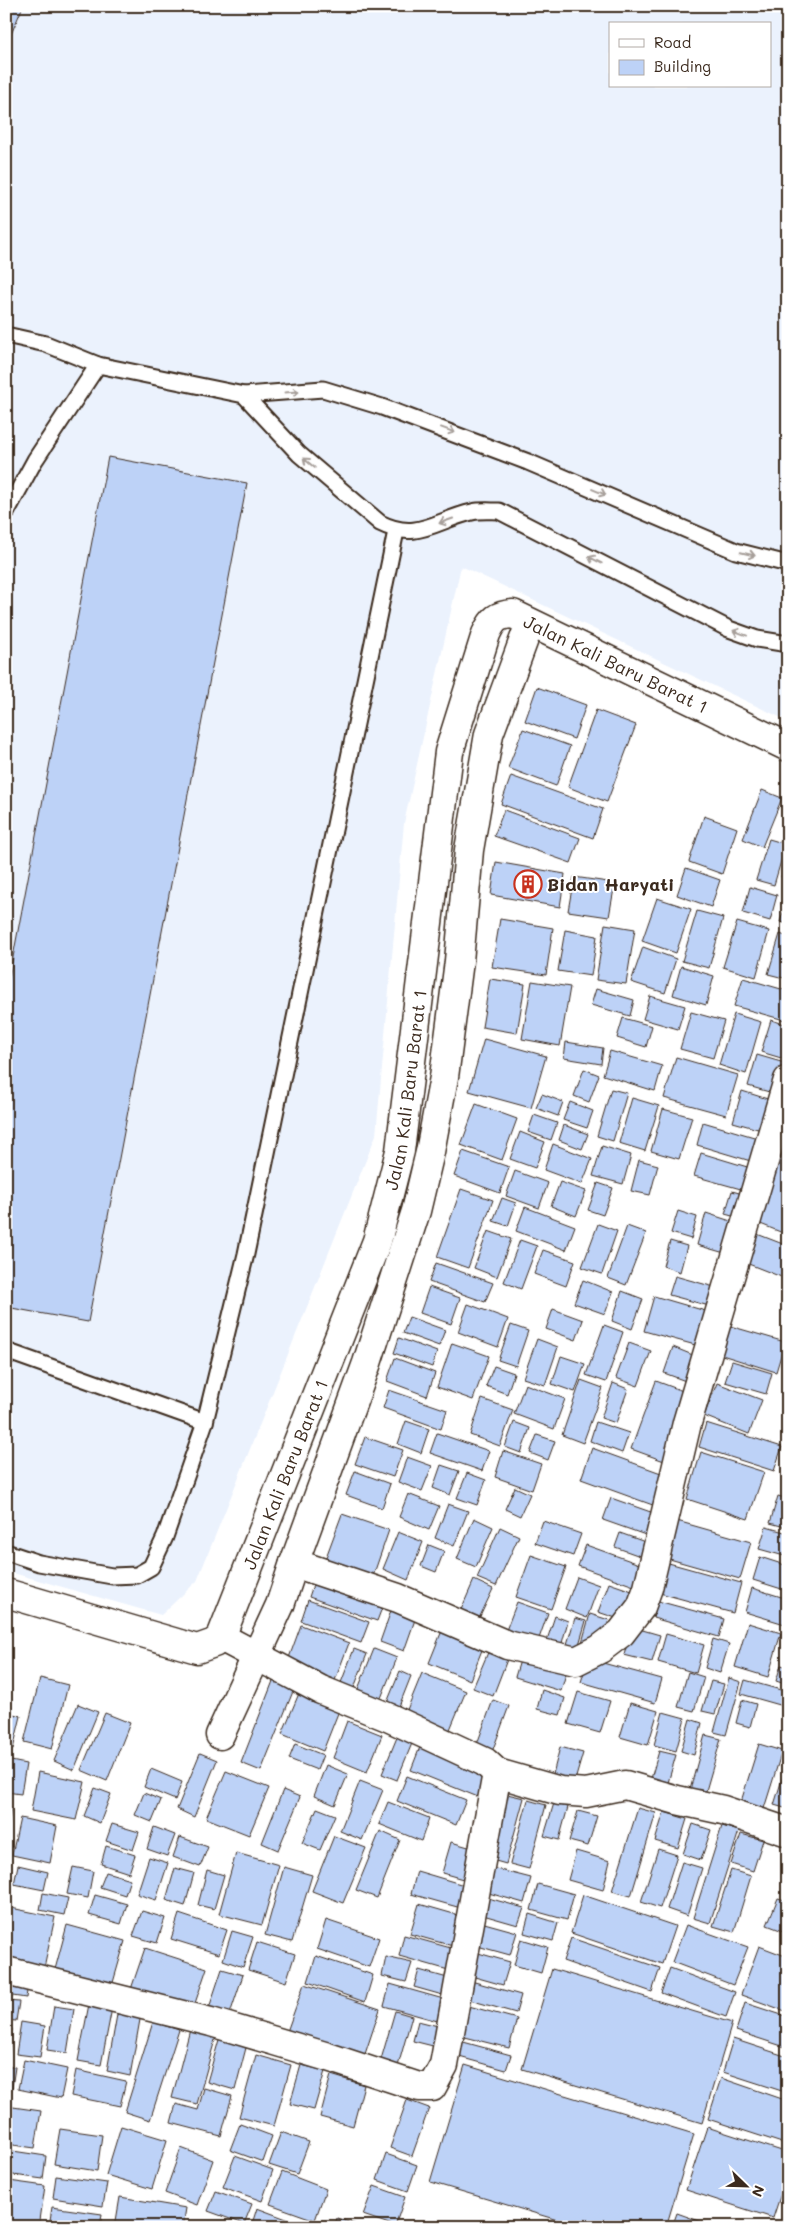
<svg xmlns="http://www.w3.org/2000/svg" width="794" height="2233" viewBox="0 0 794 2233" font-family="Mali,sans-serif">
  <rect width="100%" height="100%" fill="#fff"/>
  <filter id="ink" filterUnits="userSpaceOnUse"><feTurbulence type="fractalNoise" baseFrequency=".02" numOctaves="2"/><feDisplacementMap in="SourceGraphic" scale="10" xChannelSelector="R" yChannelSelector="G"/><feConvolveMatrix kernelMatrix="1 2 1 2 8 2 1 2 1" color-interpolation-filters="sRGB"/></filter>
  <g filter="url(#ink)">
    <!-- built -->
    <path fill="#ebf2fd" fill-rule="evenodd" d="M6,6H788V721L461,566L404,823L376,1135L197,1581L161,1615L6,1571ZM610,24H770V86H610Z"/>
    <!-- building -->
    <g fill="#bdd2f7" stroke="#3b2a1e">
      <polygon points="6,6 23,6 6,46"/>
      <polygon points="108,457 247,483 88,1322 6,1307 6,994"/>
      <polygon points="537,687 586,705 574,739 525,721"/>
      <polygon points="596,710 636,725 607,802 568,787"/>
      <polygon points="523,729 570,746 556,786 508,768"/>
      <polygon points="511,776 603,809 593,838 501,804"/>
      <polygon points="762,790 782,798 762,847 743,839"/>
      <polygon points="504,810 580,838 571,863 494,836"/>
      <polygon points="704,816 737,828 722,874 689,862"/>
      <polygon points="769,839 786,844 774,885 756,880"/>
      <polygon points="788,854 788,879 781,877"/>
      <polygon points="496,862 565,874 560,907 491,895"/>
      <polygon points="686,868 720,880 711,907 677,895"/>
      <polygon points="574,877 615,883 609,917 568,911"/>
      <polygon points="750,887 777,895 770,921 743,913"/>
      <polygon points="788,897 788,924 780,922"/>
      <polygon points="657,898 691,909 676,953 642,941"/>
      <polygon points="697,911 723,918 709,968 682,961"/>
      <polygon points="500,919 553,928 546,975 492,967"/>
      <polygon points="737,922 769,931 756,977 723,967"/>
      <polygon points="605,924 635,929 626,984 596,980"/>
      <polygon points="565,930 597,936 591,976 558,971"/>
      <polygon points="780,934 788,937 788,979 768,974"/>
      <polygon points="643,947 676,959 665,993 631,982"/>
      <polygon points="681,966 714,976 706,1005 673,995"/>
      <polygon points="743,978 788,991 788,1021 734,1006"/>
      <polygon points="490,979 525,984 517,1033 482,1027"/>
      <polygon points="532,981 570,987 560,1046 522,1039"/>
      <polygon points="596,989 634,1000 630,1016 591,1005"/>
      <polygon points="650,996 685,1006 678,1029 643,1019"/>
      <polygon points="691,1012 724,1021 713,1058 680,1049"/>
      <polygon points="734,1014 761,1022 746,1074 719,1065"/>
      <polygon points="623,1018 652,1026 646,1047 617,1038"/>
      <polygon points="771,1020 788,1025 788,1060 761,1052"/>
      <polygon points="484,1039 546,1056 531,1108 469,1091"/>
      <polygon points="566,1042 603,1048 601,1064 564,1058"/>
      <polygon points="610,1051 662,1066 655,1091 603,1075"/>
      <polygon points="757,1055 788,1064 780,1095 748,1086"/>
      <polygon points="676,1057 738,1075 726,1115 664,1098"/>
      <polygon points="584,1069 599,1075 589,1102 574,1096"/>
      <polygon points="611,1089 627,1093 613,1141 597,1136"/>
      <polygon points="742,1091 774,1101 765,1131 733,1122"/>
      <polygon points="542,1094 563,1102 558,1116 536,1108"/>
      <polygon points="632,1098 659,1106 645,1151 619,1143"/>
      <polygon points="570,1102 593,1111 587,1128 563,1120"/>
      <polygon points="476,1104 517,1119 502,1160 461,1145"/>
      <polygon points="663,1109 692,1117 679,1159 651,1151"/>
      <polygon points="534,1115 557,1123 551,1140 528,1132"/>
      <polygon points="703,1122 761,1139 754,1162 697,1145"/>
      <polygon points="564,1125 588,1134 582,1149 559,1140"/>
      <polygon points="520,1132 545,1142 535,1168 510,1159"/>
      <polygon points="788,1134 788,1235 753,1221"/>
      <polygon points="553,1144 592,1159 582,1184 544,1170"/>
      <polygon points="602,1146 631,1155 623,1184 593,1176"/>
      <polygon points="463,1151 509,1167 500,1193 454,1176"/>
      <polygon points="701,1153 754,1169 748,1191 694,1176"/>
      <polygon points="639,1160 658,1165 650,1195 631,1191"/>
      <polygon points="515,1171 548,1183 539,1208 506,1196"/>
      <polygon points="560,1182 586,1191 576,1216 551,1206"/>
      <polygon points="598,1183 613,1188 603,1215 588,1210"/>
      <polygon points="461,1189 493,1200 468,1268 437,1257"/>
      <polygon points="732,1191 750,1196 743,1219 725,1214"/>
      <polygon points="502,1198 516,1203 508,1226 493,1221"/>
      <polygon points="525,1207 575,1226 566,1250 516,1231"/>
      <polygon points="678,1211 697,1217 691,1239 671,1233"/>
      <polygon points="706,1213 737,1223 728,1254 697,1245"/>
      <polygon points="598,1224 617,1231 602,1274 582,1267"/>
      <polygon points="627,1226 646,1233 626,1285 608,1278"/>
      <polygon points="488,1231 511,1239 497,1277 474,1268"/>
      <polygon points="757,1234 788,1246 788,1268 784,1278 746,1263"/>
      <polygon points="520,1240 537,1246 521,1289 504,1282"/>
      <polygon points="670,1241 687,1246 680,1272 663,1266"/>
      <polygon points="543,1250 575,1261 566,1286 534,1274"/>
      <polygon points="436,1263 493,1283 485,1302 429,1282"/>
      <polygon points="675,1276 718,1288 713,1307 669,1295"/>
      <polygon points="583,1280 613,1292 605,1314 574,1303"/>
      <polygon points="429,1287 460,1298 451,1324 420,1313"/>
      <polygon points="622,1291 643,1299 632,1329 612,1321"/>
      <polygon points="654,1296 709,1312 699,1346 644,1331"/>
      <polygon points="468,1304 508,1319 498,1347 458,1332"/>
      <polygon points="553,1309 583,1320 576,1340 546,1329"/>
      <polygon points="409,1317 445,1330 439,1346 403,1333"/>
      <polygon points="511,1325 528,1331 516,1366 498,1360"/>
      <polygon points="604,1325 623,1332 606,1382 586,1375"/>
      <polygon points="730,1326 785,1342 776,1372 722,1355"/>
      <polygon points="399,1338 437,1352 432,1367 394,1353"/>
      <polygon points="537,1339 558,1347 545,1385 523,1378"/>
      <polygon points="452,1343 489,1356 473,1400 437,1387"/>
      <polygon points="629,1343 651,1351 638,1386 616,1378"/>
      <polygon points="673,1347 700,1358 691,1383 664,1373"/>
      <polygon points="561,1356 585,1364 575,1392 552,1384"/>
      <polygon points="395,1358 435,1373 427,1396 387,1381"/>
      <polygon points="732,1361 772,1373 766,1394 725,1382"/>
      <polygon points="494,1366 514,1373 507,1394 486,1386"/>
      <polygon points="581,1380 603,1388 583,1443 562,1435"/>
      <polygon points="656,1381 691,1394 667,1462 631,1449"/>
      <polygon points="613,1383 628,1389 616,1423 601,1418"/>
      <polygon points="717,1383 762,1400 749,1434 704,1416"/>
      <polygon points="525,1384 565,1399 554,1429 514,1414"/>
      <polygon points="389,1390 447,1410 441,1429 383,1408"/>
      <polygon points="482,1399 513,1410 500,1446 470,1435"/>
      <polygon points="406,1421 429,1429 421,1453 398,1444"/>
      <polygon points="514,1422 530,1428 521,1453 505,1447"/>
      <polygon points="596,1422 629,1433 622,1453 590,1441"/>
      <polygon points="706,1423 782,1447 774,1471 699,1447"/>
      <polygon points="437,1433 489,1451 482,1471 430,1453"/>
      <polygon points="537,1435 555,1441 548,1460 530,1453"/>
      <polygon points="365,1437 403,1450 393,1477 355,1464"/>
      <polygon points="592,1448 672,1477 661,1508 581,1479"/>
      <polygon points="503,1451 541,1464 532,1490 495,1477"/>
      <polygon points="701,1452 764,1472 748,1519 687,1499"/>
      <polygon points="407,1457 432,1466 422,1491 398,1482"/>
      <polygon points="441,1465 459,1471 450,1495 433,1488"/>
      <polygon points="355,1471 390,1484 382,1508 346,1495"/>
      <polygon points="467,1473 486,1480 477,1505 457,1498"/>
      <polygon points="515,1487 530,1494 520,1516 505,1509"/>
      <polygon points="408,1494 439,1506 429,1530 399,1517"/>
      <polygon points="778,1496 788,1499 788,1520 785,1527 770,1523"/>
      <polygon points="611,1498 662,1516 654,1538 603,1520"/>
      <polygon points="448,1504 468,1511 454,1546 435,1538"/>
      <polygon points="342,1514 389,1530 370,1585 322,1568"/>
      <polygon points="474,1518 493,1527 476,1567 457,1559"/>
      <polygon points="543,1521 581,1534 573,1556 535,1543"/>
      <polygon points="677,1521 751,1542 740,1579 666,1558"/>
      <polygon points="500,1527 519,1536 496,1586 477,1578"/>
      <polygon points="766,1527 788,1533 788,1557 759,1549"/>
      <polygon points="398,1532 423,1542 408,1580 383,1569"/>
      <polygon points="620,1533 648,1543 643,1557 615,1547"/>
      <polygon points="429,1545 444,1551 436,1572 421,1566"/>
      <polygon points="586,1545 642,1565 634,1586 578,1566"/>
      <polygon points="531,1555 566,1567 551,1609 516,1597"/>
      <polygon points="760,1557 788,1566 788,1591 753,1580"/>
      <polygon points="665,1562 741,1583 733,1613 656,1592"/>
      <polygon points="316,1576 385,1600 377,1621 309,1597"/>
      <polygon points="577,1577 599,1585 587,1618 565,1609"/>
      <polygon points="474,1580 493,1589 475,1627 457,1619"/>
      <polygon points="609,1583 635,1592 625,1621 598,1612"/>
      <polygon points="752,1588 788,1599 788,1625 745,1612"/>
      <polygon points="308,1600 369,1622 361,1643 301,1621"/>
      <polygon points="658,1601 724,1619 719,1637 653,1618"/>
      <polygon points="517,1602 548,1613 535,1650 503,1638"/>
      <polygon points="393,1605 417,1614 404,1651 380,1642"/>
      <polygon points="590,1614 609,1620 599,1648 581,1646"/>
      <polygon points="555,1616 568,1621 559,1654 544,1649"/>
      <polygon points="575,1618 586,1621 575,1658 564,1654"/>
      <polygon points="748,1623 781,1633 768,1677 735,1667"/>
      <polygon points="301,1625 349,1643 334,1683 286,1666"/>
      <polygon points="632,1627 660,1635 652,1662 624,1655"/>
      <polygon points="443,1628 484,1645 470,1680 429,1663"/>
      <polygon points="666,1634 704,1645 696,1673 658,1662"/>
      <polygon points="713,1639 729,1644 720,1673 705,1668"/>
      <polygon points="354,1649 367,1654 352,1693 339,1688"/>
      <polygon points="374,1649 397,1658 377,1708 354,1699"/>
      <polygon points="489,1650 508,1657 493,1696 473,1688"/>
      <polygon points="521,1657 567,1670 561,1691 515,1677"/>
      <polygon points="588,1659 662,1679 655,1703 581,1682"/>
      <polygon points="781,1665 788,1667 788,1685 776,1681"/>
      <polygon points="400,1671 411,1676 396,1714 384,1710"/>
      <polygon points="688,1672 704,1677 694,1711 678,1707"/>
      <polygon points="422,1673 466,1691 446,1739 402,1722"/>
      <polygon points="40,1678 68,1685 52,1749 24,1742"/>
      <polygon points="729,1678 741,1682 726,1735 714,1732"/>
      <polygon points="745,1680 788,1692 787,1707 741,1694"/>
      <polygon points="273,1681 294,1689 261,1771 241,1763"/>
      <polygon points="711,1681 724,1684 715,1714 702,1711"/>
      <polygon points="542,1690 565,1698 560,1715 537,1709"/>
      <polygon points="300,1691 340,1708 323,1751 282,1734"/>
      <polygon points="578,1692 610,1701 600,1733 568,1724"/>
      <polygon points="493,1700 509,1706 489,1760 473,1755"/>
      <polygon points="742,1700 756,1704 750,1727 736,1723"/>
      <polygon points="630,1703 658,1711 648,1745 620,1737"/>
      <polygon points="78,1704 98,1712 74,1770 54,1761"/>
      <polygon points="6,1712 21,1716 13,1749 6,1748"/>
      <polygon points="663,1712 685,1718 676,1751 654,1745"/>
      <polygon points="105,1713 130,1723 107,1781 81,1770"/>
      <polygon points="690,1719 702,1723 694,1755 681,1751"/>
      <polygon points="347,1721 382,1735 367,1772 333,1758"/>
      <polygon points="400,1730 415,1736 397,1780 382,1774"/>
      <polygon points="705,1735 721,1739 703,1801 688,1797"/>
      <polygon points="295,1744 323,1755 317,1770 289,1759"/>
      <polygon points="759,1744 782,1751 762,1815 739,1808"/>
      <polygon points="420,1747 488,1774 478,1797 411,1770"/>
      <polygon points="560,1747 583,1753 574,1784 552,1778"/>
      <polygon points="659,1751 676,1755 665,1793 648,1789"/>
      <polygon points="200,1753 217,1760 194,1817 177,1809"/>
      <polygon points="6,1760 26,1764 21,1794 6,1792"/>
      <polygon points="788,1760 788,1809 774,1805"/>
      <polygon points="326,1765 348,1774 335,1805 314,1796"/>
      <polygon points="151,1769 182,1782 175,1800 144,1787"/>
      <polygon points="226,1771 269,1788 249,1835 206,1818"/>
      <polygon points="38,1772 85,1782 76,1820 31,1811"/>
      <polygon points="407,1776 466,1800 456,1825 397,1801"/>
      <polygon points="360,1781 383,1790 362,1840 340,1831"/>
      <polygon points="95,1788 111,1794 100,1823 84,1816"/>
      <polygon points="283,1790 300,1797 278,1850 262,1843"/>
      <polygon points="144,1793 161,1800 152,1822 135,1815"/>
      <polygon points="503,1793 524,1798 506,1864 485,1858"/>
      <polygon points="528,1800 546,1805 529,1869 510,1864"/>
      <polygon points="388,1802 429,1818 421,1841 379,1824"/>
      <polygon points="554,1803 568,1807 559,1840 544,1836"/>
      <polygon points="6,1807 11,1808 7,1836 6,1835"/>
      <polygon points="317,1808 335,1815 320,1850 302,1843"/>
      <polygon points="638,1808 656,1813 631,1896 612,1891"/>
      <polygon points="578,1811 597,1816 588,1846 569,1841"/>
      <polygon points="664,1812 687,1819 678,1848 655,1841"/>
      <polygon points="20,1818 57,1826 50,1863 12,1855"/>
      <polygon points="112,1824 139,1832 133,1850 106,1841"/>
      <polygon points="693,1824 711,1830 701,1860 683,1854"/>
      <polygon points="722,1826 739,1831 710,1923 693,1918"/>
      <polygon points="154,1827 175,1835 167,1856 147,1849"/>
      <polygon points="380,1831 400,1840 377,1898 356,1890"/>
      <polygon points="741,1834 763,1840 753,1871 731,1864"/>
      <polygon points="334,1836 366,1848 343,1903 312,1891"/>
      <polygon points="180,1837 208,1847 200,1867 173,1857"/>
      <polygon points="451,1842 479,1850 470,1881 442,1873"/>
      <polygon points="106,1846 135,1855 129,1873 101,1864"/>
      <polygon points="658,1849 677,1855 660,1908 641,1902"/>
      <polygon points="576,1851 610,1861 603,1890 568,1880"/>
      <polygon points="236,1853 279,1865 262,1925 219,1914"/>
      <polygon points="149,1857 168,1863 156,1900 137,1894"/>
      <polygon points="682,1862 702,1868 687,1916 667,1909"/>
      <polygon points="18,1865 48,1872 44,1890 14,1884"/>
      <polygon points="73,1867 93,1871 88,1898 67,1894"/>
      <polygon points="284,1867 312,1875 292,1942 265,1935"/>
      <polygon points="175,1868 194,1873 185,1906 166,1900"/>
      <polygon points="492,1868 531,1878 524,1903 485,1892"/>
      <polygon points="207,1870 224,1875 214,1909 198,1905"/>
      <polygon points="731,1870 751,1876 734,1932 713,1926"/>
      <polygon points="417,1871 474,1888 468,1910 411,1894"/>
      <polygon points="106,1872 130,1879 125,1895 100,1887"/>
      <polygon points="538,1884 574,1894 567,1920 531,1910"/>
      <polygon points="43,1893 68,1898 64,1915 40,1910"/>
      <polygon points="95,1895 127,1904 121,1924 89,1915"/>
      <polygon points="583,1895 675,1926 662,1964 571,1933"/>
      <polygon points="481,1896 524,1908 518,1925 476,1913"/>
      <polygon points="778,1898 788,1901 788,1933 767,1925"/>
      <polygon points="419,1904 468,1918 460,1948 410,1934"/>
      <polygon points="11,1908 55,1917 43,1973 6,1965 6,1930"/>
      <polygon points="142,1911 165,1918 157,1943 133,1936"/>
      <polygon points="179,1914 227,1930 219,1954 171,1939"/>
      <polygon points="529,1914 558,1923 553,1941 524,1933"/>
      <polygon points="326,1920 379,1938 369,1967 317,1949"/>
      <polygon points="477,1921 517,1932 510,1955 470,1944"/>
      <polygon points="67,1925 125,1941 110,1993 53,1977"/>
      <polygon points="686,1925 748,1947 733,1985 672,1962"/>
      <polygon points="232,1931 253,1937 243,1967 223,1960"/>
      <polygon points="404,1935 458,1950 452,1971 399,1956"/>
      <polygon points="571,1938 660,1968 652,1992 563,1961"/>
      <polygon points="521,1939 548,1947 541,1973 514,1965"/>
      <polygon points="257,1942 295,1954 286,1982 248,1970"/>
      <polygon points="759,1946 788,1957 788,2012 741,1995"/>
      <polygon points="145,1948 207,1968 191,2015 129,1995"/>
      <polygon points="471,1951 510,1962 503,1985 464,1974"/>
      <polygon points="316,1956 373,1975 365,2002 308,1982"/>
      <polygon points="386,1957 412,1963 406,1982 382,1976"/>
      <polygon points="670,1968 735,1992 726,2017 661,1993"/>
      <polygon points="222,1969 243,1975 227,2023 206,2017"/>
      <polygon points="552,1969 732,2023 702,2123 522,2069"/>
      <polygon points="419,1970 451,1979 446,1996 414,1987"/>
      <polygon points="6,1981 28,1984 26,1998 6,1995"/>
      <polygon points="471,1981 521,1995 516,2013 466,1999"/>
      <polygon points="304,1984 380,2009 361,2066 284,2040"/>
      <polygon points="390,1984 447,2000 441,2022 384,2006"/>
      <polygon points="6,2001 19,2002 16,2021 6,2020"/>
      <polygon points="745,2003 788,2017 788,2048 736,2031"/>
      <polygon points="89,2004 112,2008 101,2065 78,2061"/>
      <polygon points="465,2005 517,2019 509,2048 457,2035"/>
      <polygon points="54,2006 74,2009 67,2053 47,2050"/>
      <polygon points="118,2009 141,2014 130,2076 107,2071"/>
      <polygon points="395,2011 412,2016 395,2077 378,2070"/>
      <polygon points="418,2021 442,2027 437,2047 413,2041"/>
      <polygon points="21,2022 45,2026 40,2057 16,2054"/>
      <polygon points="153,2022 179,2030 150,2120 125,2112"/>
      <polygon points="192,2022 218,2029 197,2104 172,2098"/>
      <polygon points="6,2028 12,2029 8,2059 6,2059"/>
      <polygon points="220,2036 247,2044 235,2090 207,2082"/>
      <polygon points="733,2039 788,2057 788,2093 723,2072"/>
      <polygon points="456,2040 511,2055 506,2070 452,2055"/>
      <polygon points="256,2055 291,2065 274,2126 239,2117"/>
      <polygon points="24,2060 67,2069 61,2098 18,2089"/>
      <polygon points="301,2065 325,2071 314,2110 290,2104"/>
      <polygon points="465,2065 694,2134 666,2227 581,2227 430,2182"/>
      <polygon points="6,2066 15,2067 10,2101 6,2100"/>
      <polygon points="76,2070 126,2081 120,2106 71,2096"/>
      <polygon points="331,2075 364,2085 353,2126 320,2117"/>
      <polygon points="721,2078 788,2101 788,2145 708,2119"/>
      <polygon points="204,2088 232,2096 221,2136 171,2123 176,2104 198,2110"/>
      <polygon points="407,2100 429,2108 412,2156 390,2148"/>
      <polygon points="6,2106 41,2111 35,2148 6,2144"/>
      <polygon points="240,2124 272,2136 263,2162 230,2150"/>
      <polygon points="121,2126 167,2140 152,2189 106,2175"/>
      <polygon points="707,2127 788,2153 788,2172 773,2218 686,2190"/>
      <polygon points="60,2129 102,2135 97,2171 54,2164"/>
      <polygon points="281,2132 309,2142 297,2174 269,2165"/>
      <polygon points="181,2148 213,2160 197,2205 165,2193"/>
      <polygon points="6,2150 46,2156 43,2179 6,2174"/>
      <polygon points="386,2154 417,2165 408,2191 377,2180"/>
      <polygon points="235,2156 273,2170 262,2201 223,2187"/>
      <polygon points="282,2172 326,2189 315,2220 270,2204"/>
      <polygon points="56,2176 107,2183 103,2206 53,2198"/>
      <polygon points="9,2181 45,2186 39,2227 6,2227 6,2203"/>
      <polygon points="374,2186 405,2197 395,2226 363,2215"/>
      <polygon points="216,2191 252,2204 244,2224 208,2211"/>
      <polygon points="120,2197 186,2208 183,2227 115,2227"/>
      <polygon points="52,2207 102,2214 100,2227 49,2227"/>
      <polygon points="257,2208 308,2227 251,2227"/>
      <polygon points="677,2213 716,2227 672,2227"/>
      <polygon points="337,2218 363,2227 334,2227"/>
    </g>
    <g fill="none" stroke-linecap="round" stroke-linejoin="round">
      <!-- service casing -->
      <g stroke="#3b2a1e" stroke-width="19">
        <g id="service">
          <polyline points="6,335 46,344 98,365 244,395 323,389 382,407 528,462 736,551 788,564"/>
          <path d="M244,395L299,454L380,523C417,542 436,520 472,512C480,510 490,511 499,511L729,629L757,639L788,644"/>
          <polyline points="6,513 35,460 98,365"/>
          <polyline points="6,1351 205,1422"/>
          <polyline points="6,1552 39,1563 112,1576 137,1575 151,1567 165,1537 205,1422 246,1254 396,531"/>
        </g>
      </g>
      <!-- minor casing -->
      <g stroke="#3b2a1e" stroke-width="31">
        <g id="minor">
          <polyline points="294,1563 398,1598 507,1645 576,1661 600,1649 621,1633 641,1607 648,1588 687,1423 788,1080"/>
          <path id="s1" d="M6,1593L197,1649L214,1643L221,1637L377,1241L400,1151L449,752L486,634C493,619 497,615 513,614L788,747"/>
          <polyline points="220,1735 280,1605 294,1563 367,1363 416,1211 430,1152 444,1077 459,961 469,850 489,734 530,623"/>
          <polyline points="497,1773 560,1791 586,1793 625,1785 677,1800 723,1810 788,1832"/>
          <polyline points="6,1971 211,2022 328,2057 419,2087 432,2087 444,2065 497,1773 485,1762 390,1718 321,1690 221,1637"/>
        </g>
      </g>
      <!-- service -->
      <use href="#service" stroke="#fff" stroke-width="15"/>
      <!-- minor -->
      <use href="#minor" stroke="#fff" stroke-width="28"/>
    </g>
    <!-- one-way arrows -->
    <defs><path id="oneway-shaft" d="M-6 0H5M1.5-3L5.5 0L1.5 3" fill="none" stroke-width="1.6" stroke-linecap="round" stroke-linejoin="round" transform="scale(1.25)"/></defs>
    <g stroke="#a79f9a">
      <use href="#oneway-shaft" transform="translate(292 392) rotate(-4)"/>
      <use href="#oneway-shaft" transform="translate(448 430) rotate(20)"/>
      <use href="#oneway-shaft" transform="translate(309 463) rotate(-140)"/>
      <use href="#oneway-shaft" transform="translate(599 492) rotate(23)"/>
      <use href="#oneway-shaft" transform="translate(446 521) rotate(161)"/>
      <use href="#oneway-shaft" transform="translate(748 554) rotate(13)"/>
      <use href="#oneway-shaft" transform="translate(595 560) rotate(-153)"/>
      <use href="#oneway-shaft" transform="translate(740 633) rotate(-160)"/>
    </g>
  </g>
  <!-- icons -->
  <defs>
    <g id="building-ring" transform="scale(1.4375)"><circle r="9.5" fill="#fff" stroke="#c8321e" stroke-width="1.5"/><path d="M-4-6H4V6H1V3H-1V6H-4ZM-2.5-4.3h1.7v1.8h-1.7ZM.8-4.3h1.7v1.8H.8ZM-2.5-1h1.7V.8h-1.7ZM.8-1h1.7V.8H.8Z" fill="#c8321e"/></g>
  </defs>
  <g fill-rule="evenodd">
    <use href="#building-ring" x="528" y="884"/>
  </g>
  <g text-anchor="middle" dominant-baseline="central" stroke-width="4" stroke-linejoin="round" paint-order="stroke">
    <!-- street labels -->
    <g font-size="18" fill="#3b2a1e" stroke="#fff">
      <text stroke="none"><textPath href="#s1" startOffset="1421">Jalan Kali Baru Barat 1</textPath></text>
      <text stroke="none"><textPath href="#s1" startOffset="806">Jalan Kali Baru Barat 1</textPath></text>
      <text stroke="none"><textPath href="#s1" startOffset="401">Jalan Kali Baru Barat 1</textPath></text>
    </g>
    <!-- poi labels -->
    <g font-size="18" font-weight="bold" fill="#3b2a1e" stroke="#fff" text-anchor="start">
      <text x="547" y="884">Bidan Haryati</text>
    </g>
  </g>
  <!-- margin -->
  <rect width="794" height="2233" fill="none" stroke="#fff" stroke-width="25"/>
  <rect x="12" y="12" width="769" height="2208" fill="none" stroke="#3b2a1e" stroke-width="2" filter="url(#ink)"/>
  <!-- legend -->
  <rect x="609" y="22" width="162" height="65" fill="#ffffff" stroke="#b1aaa5"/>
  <rect x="619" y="39" width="25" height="8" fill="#ffffff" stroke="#b1aaa5"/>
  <text x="654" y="48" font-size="15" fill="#3b2a1e">Road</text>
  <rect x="619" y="60" width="25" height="15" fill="#bdd2f7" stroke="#b1aaa5"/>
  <text x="654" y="72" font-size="15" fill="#3b2a1e">Building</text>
  <!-- north arrow -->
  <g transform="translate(746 2186) rotate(113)" stroke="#ffffff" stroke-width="4" paint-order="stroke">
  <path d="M0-4L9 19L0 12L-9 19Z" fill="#3b2a1e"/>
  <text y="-8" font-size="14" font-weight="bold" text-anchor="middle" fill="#3b2a1e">N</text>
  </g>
</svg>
